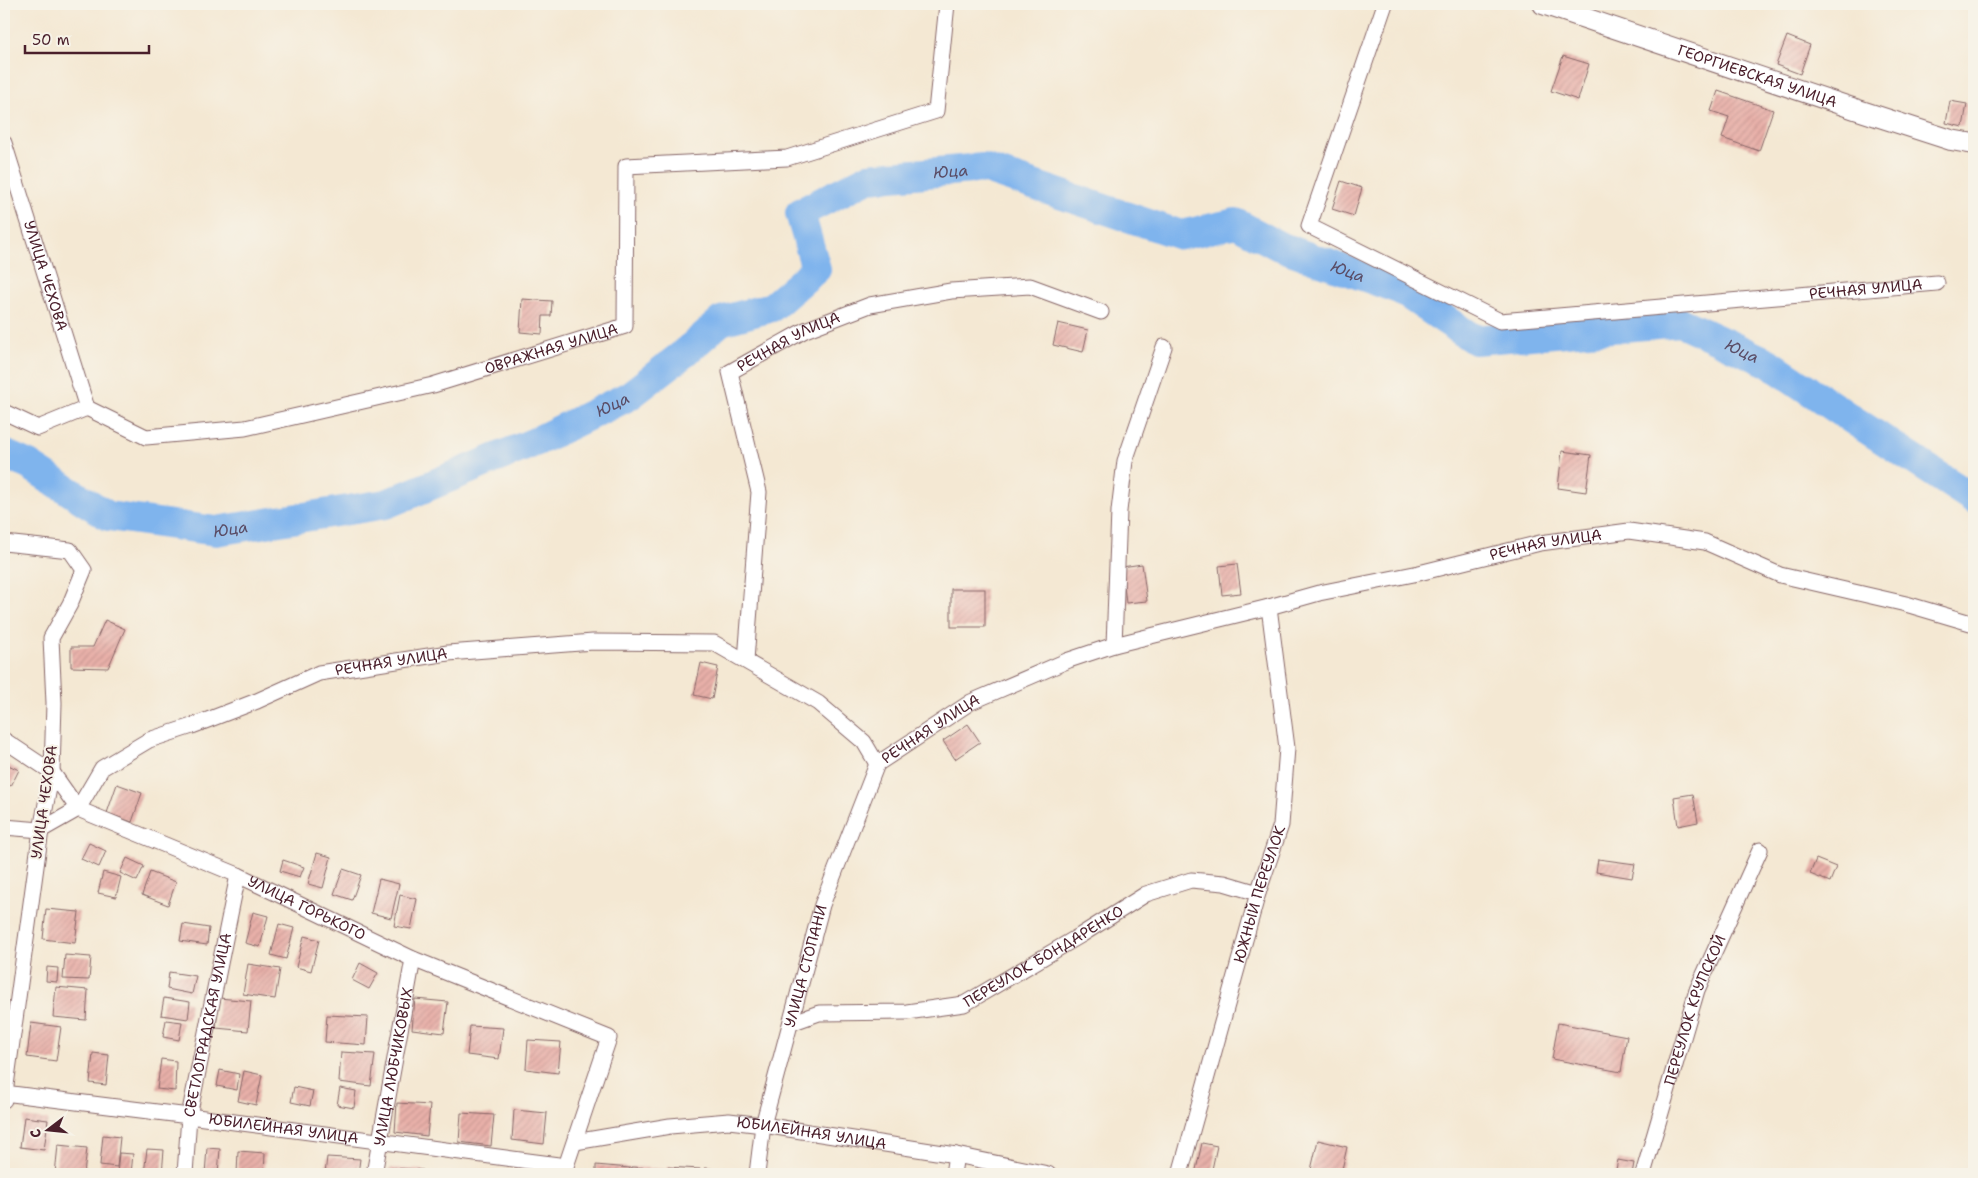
<svg xmlns="http://www.w3.org/2000/svg" width="1978" height="1178" viewBox="0 0 1978 1178" font-family="'Shantell Sans',sans-serif">
  <defs>
    <pattern id="building-hatch" width="6" height="6" patternUnits="userSpaceOnUse" patternTransform="scale(1.25)"><rect width="6" height="6" fill="#e8b0a9"/><path d="M-1 1l2-2M0 6l6-6M5 7l2-2" fill="none" stroke="#c89792"/></pattern>
  </defs>
  <rect width="100%" height="100%" fill="#f7f3e8"/>
  <filter id="ink" filterUnits="userSpaceOnUse"><feTurbulence type="fractalNoise" baseFrequency=".02" numOctaves="2"/><feDisplacementMap in="SourceGraphic" scale="10" xChannelSelector="R" yChannelSelector="G"/><feConvolveMatrix kernelMatrix="1 2 1 2 8 2 1 2 1" color-interpolation-filters="sRGB"/></filter>
  <filter id="wash" filterUnits="userSpaceOnUse"><feTurbulence type="fractalNoise" baseFrequency=".0096" numOctaves="4" result="noise"/><feDisplacementMap in="SourceGraphic" scale="20" xChannelSelector="R" yChannelSelector="G"/><feGaussianBlur stdDeviation="1.12" result="paint"/><feColorMatrix in="noise" values="0 0 0 0 0 0 0 0 0 0 0 0 0 0 0 0 0 1.4 0 .05"/><feComposite in="paint" operator="in"/></filter>
  <g filter="url(#wash)">
    <rect width="100%" height="100%" fill="#f4e8d3"/>
    <g fill="none" stroke-linecap="round" stroke-linejoin="round">
      <!-- river -->
      <path stroke="#7fb4ed" stroke-width="30" id="s1" d="M4,454L29,465L108,516L216,531L386,504L535,442L629,396L682,355L721,321L772,307L816,269L800,213L868,178L983,168L1181,235L1236,223L1279,246L1401,290L1475,340L1680,322L1769,363L1850,418L1974,499"/>
    </g>
    <g id="blocks">
      <!-- building -->
      <g fill="url(#building-hatch)">
        <polygon points="1787,36 1810,45 1800,74 1776,65"/>
        <polygon points="1563,56 1589,64 1578,100 1551,91"/>
        <polygon points="1718,91 1773,110 1759,151 1722,138 1729,117 1711,111"/>
        <polygon points="1950,101 1967,104 1963,127 1946,123"/>
        <polygon points="1341,181 1362,188 1354,216 1332,209"/>
        <polygon points="522,299 552,301 551,316 543,316 542,334 520,332"/>
        <polygon points="1058,323 1088,330 1083,352 1053,345"/>
        <polygon points="1562,451 1591,455 1586,492 1558,488"/>
        <polygon points="1142,564 1147,601 1126,603 1122,567"/>
        <polygon points="1237,564 1241,593 1222,595 1219,566"/>
        <rect x="951" y="589" width="34" height="38"/>
        <polygon points="105,620 125,629 108,668 71,667 71,647 93,647"/>
        <polygon points="701,663 718,667 712,699 694,695"/>
        <polygon points="968,724 980,742 955,759 943,741"/>
        <polygon points="4,763 19,770 11,786 4,782"/>
        <polygon points="117,784 142,793 132,822 107,813"/>
        <polygon points="1693,794 1698,822 1678,826 1674,797"/>
        <polygon points="89,843 106,851 99,867 81,859"/>
        <polygon points="317,853 331,857 323,888 308,884"/>
        <polygon points="127,858 144,866 137,881 120,873"/>
        <polygon points="1598,859 1635,864 1632,878 1596,872"/>
        <polygon points="1816,859 1836,867 1830,882 1810,874"/>
        <polygon points="283,860 304,867 300,877 280,871"/>
        <polygon points="343,869 361,875 352,900 334,894"/>
        <polygon points="103,872 121,877 116,897 98,893"/>
        <polygon points="150,872 176,882 168,905 142,895"/>
        <polygon points="379,879 399,884 391,918 371,913"/>
        <polygon points="400,895 417,899 411,929 394,926"/>
        <polygon points="46,909 79,912 75,943 43,939"/>
        <polygon points="253,912 268,916 260,947 245,943"/>
        <polygon points="183,924 209,928 207,945 180,941"/>
        <polygon points="279,924 294,928 286,959 271,955"/>
        <polygon points="304,936 319,940 311,971 296,967"/>
        <polygon points="65,955 91,957 89,980 63,979"/>
        <polygon points="360,963 378,973 369,989 352,980"/>
        <polygon points="248,964 280,969 275,999 243,994"/>
        <polygon points="47,967 58,968 57,982 46,981"/>
        <polygon points="169,972 196,976 192,994 167,989"/>
        <polygon points="56,987 88,990 86,1020 53,1017"/>
        <polygon points="164,998 190,1002 188,1019 161,1015"/>
        <polygon points="219,998 251,1001 248,1031 216,1028"/>
        <polygon points="415,999 448,1002 444,1033 412,1029"/>
        <polygon points="327,1015 368,1017 366,1045 325,1042"/>
        <polygon points="166,1020 182,1022 179,1040 163,1037"/>
        <polygon points="31,1023 61,1027 56,1061 27,1057"/>
        <polygon points="1558,1023 1627,1036 1621,1072 1552,1059"/>
        <polygon points="470,1026 503,1028 499,1059 467,1055"/>
        <polygon points="528,1040 561,1042 558,1073 526,1069"/>
        <polygon points="341,1052 375,1054 371,1086 339,1082"/>
        <polygon points="93,1053 109,1055 106,1085 90,1083"/>
        <polygon points="161,1059 176,1061 175,1091 157,1089"/>
        <polygon points="220,1070 239,1074 237,1090 217,1086"/>
        <polygon points="244,1071 262,1075 256,1105 238,1101"/>
        <polygon points="294,1087 313,1091 310,1106 291,1102"/>
        <polygon points="340,1088 356,1091 354,1108 337,1105"/>
        <polygon points="397,1103 430,1105 427,1136 395,1132"/>
        <polygon points="514,1110 547,1113 544,1144 512,1140"/>
        <polygon points="461,1113 494,1115 491,1146 459,1142"/>
        <polygon points="24,1117 48,1120 44,1150 20,1147"/>
        <polygon points="103,1135 120,1137 117,1167 100,1165"/>
        <polygon points="1318,1140 1347,1147 1341,1174 1310,1174"/>
        <polygon points="1202,1143 1217,1146 1211,1174 1195,1174"/>
        <polygon points="58,1145 87,1148 84,1174 55,1174"/>
        <polygon points="207,1148 220,1149 218,1174 205,1174"/>
        <polygon points="147,1149 164,1150 162,1174 144,1174"/>
        <polygon points="238,1151 265,1153 264,1174 237,1174"/>
        <polygon points="119,1153 133,1154 131,1174 117,1174"/>
        <polygon points="327,1157 360,1159 358,1174 325,1174"/>
        <polygon points="1618,1160 1634,1163 1632,1174 1615,1174"/>
        <polygon points="596,1165 630,1168 629,1174 596,1174"/>
        <polygon points="632,1167 665,1169 664,1174 631,1174"/>
        <polygon points="667,1167 700,1169 699,1174 666,1174"/>
        <polygon points="390,1168 423,1170 423,1174 389,1174"/>
        <polygon points="705,1168 738,1170 737,1174 704,1174"/>
      </g>
    </g>
  </g>
  <g filter="url(#ink)">
    <use href="#blocks" fill-opacity="0" stroke="#866566" stroke-width="1"/>
    <g fill="none" stroke-linecap="round" stroke-linejoin="round">
      <!-- street casing -->
      <g stroke="#866566" stroke-width="17">
        <g id="street">
          <path id="s2" d="M1385,4L1309,226L1500,321L1937,283"/>
          <path id="s3" d="M4,143L87,408"/>
          <path id="s4" d="M4,412L38,428L87,408L146,437L245,428L433,385L625,326L626,166L787,158L936,111L947,4"/>
          <polyline points="4,543 70,550 84,570 70,604 51,638 54,703 52,772 41,830 4,1100"/>
          <polyline points="1114,645 1119,511 1125,461 1164,347"/>
          <path id="s5" d="M746,660L759,492L730,372L805,330L870,305L951,291L1030,286L1101,312"/>
          <path id="s6" d="M4,740L52,772L78,809L102,768L149,740L192,726L257,701L319,673L448,653L593,642L714,643L818,703L864,742L877,764L971,702L1069,660L1114,645L1269,607L1319,593L1419,573L1540,543L1629,531L1705,542L1780,575L1906,604L1974,624"/>
          <path id="s7" d="M4,827L41,830L78,809L238,875L413,959L609,1038L566,1166L565,1174"/>
          <path id="s8" d="M791,1023L819,1013L907,1012L964,1004L1081,935L1146,894L1191,880L1224,883L1258,893"/>
          <path id="s9" d="M4,1093L189,1116L566,1166"/>
          <path id="s10" d="M575,1142L670,1126L729,1121L763,1125L956,1155L1048,1174"/>
          <path id="s11" d="M185,1174L189,1116L238,875"/>
          <path id="s12" d="M374,1174L413,959"/>
          <path id="s13" d="M757,1174L763,1125L822,905L877,764"/>
          <polyline points="953,1174 956,1155"/>
          <path id="s14" d="M1180,1174L1258,893L1281,825L1287,748L1269,607"/>
          <path id="s15" d="M1643,1174L1697,990L1760,850"/>
        </g>
      </g>
      <!-- secondary casing -->
      <g stroke="#866566" stroke-width="22">
        <g id="secondary">
          <path id="s16" d="M1543,4L1855,109L1951,140L1974,144"/>
        </g>
      </g>
      <!-- street -->
      <use href="#street" stroke="#fff" stroke-width="15"/>
      <!-- secondary -->
      <use href="#secondary" stroke="#fff" stroke-width="20"/>
    </g>
  </g>
  <g text-anchor="middle" dominant-baseline="central" stroke-width="4" stroke-linejoin="round" paint-order="stroke">
    <!-- street labels -->
    <g font-size="15" fill="#4a1f2b" stroke="#f7f3e8">
      <text stroke="none"><textPath href="#s16" startOffset="226">ГЕОРГИЕВСКАЯ УЛИЦА</textPath></text>
      <text stroke="none"><textPath href="#s3" startOffset="139">УЛИЦА ЧЕХОВА</textPath></text>
      <text stroke="none"><textPath href="#s2" startOffset="815">РЕЧНАЯ УЛИЦА</textPath></text>
      <text stroke="none"><textPath href="#s5" startOffset="358">РЕЧНАЯ УЛИЦА</textPath></text>
      <text stroke="none"><textPath href="#s4" startOffset="572">ОВРАЖНАЯ УЛИЦА</textPath></text>
      <text stroke="none"><textPath href="#s6" startOffset="1701">РЕЧНАЯ УЛИЦА</textPath></text>
      <text stroke="none"><textPath href="#s6" startOffset="461">РЕЧНАЯ УЛИЦА</textPath></text>
      <text stroke="none"><textPath href="#s6" startOffset="1055">РЕЧНАЯ УЛИЦА</textPath></text>
      <text transform="translate(44 802) rotate(-82)">УЛИЦА ЧЕХОВА</text>
      <text stroke="none"><textPath href="#s14" startOffset="291">ЮЖНЫЙ ПЕРЕУЛОК</textPath></text>
      <text stroke="none"><textPath href="#s7" startOffset="329">УЛИЦА ГОРЬКОГО</textPath></text>
      <text stroke="none"><textPath href="#s8" startOffset="268">ПЕРЕУЛОК БОНДАРЕНКО</textPath></text>
      <text stroke="none"><textPath href="#s13" startOffset="214">УЛИЦА СТОПАНИ</textPath></text>
      <text stroke="none"><textPath href="#s15" startOffset="172">ПЕРЕУЛОК КРУПСКОЙ</textPath></text>
      <text stroke="none"><textPath href="#s11" startOffset="151">СВЕТЛОГРАДСКАЯ УЛИЦА</textPath></text>
      <text stroke="none"><textPath href="#s12" startOffset="109">УЛИЦА ЛЮБЧИКОВЫХ</textPath></text>
      <text stroke="none"><textPath href="#s9" startOffset="282">ЮБИЛЕЙНАЯ УЛИЦА</textPath></text>
      <text stroke="none"><textPath href="#s10" startOffset="239">ЮБИЛЕЙНАЯ УЛИЦА</textPath></text>
    </g>
    <!-- water labels -->
    <g font-size="16" font-style="italic" fill="#5a4c65" stroke="#f7f3e8">
      <text stroke="none"><textPath href="#s1" startOffset="1116">Юца</textPath></text>
      <text stroke="none"><textPath href="#s1" startOffset="1536">Юца</textPath></text>
      <text stroke="none"><textPath href="#s1" startOffset="1956">Юца</textPath></text>
      <text stroke="none"><textPath href="#s1" startOffset="650">Юца</textPath></text>
      <text stroke="none"><textPath href="#s1" startOffset="245">Юца</textPath></text>
    </g>
  </g>
  <!-- margin -->
  <rect width="1978" height="1178" fill="none" stroke="#f7f3e8" stroke-width="20"/>
  <!-- north arrow -->
  <g transform="translate(48 1130) rotate(254)" stroke="#f7f3e8" stroke-width="4" paint-order="stroke">
  <path d="M0-4L9 19L0 12L-9 19Z" fill="#4a1f2b"/>
  <text y="-8" font-size="14" font-weight="bold" text-anchor="middle" fill="#4a1f2b">С</text>
  </g>
  <!-- scale -->
  <path d="M25 45v8h124v-8" fill="none" stroke="#4a1f2b" stroke-width="2.5"/>
  <text x="32" y="45" font-size="15" fill="#4a1f2b" stroke="#f7f3e8" stroke-width="4" paint-order="stroke">50 m</text>
</svg>
